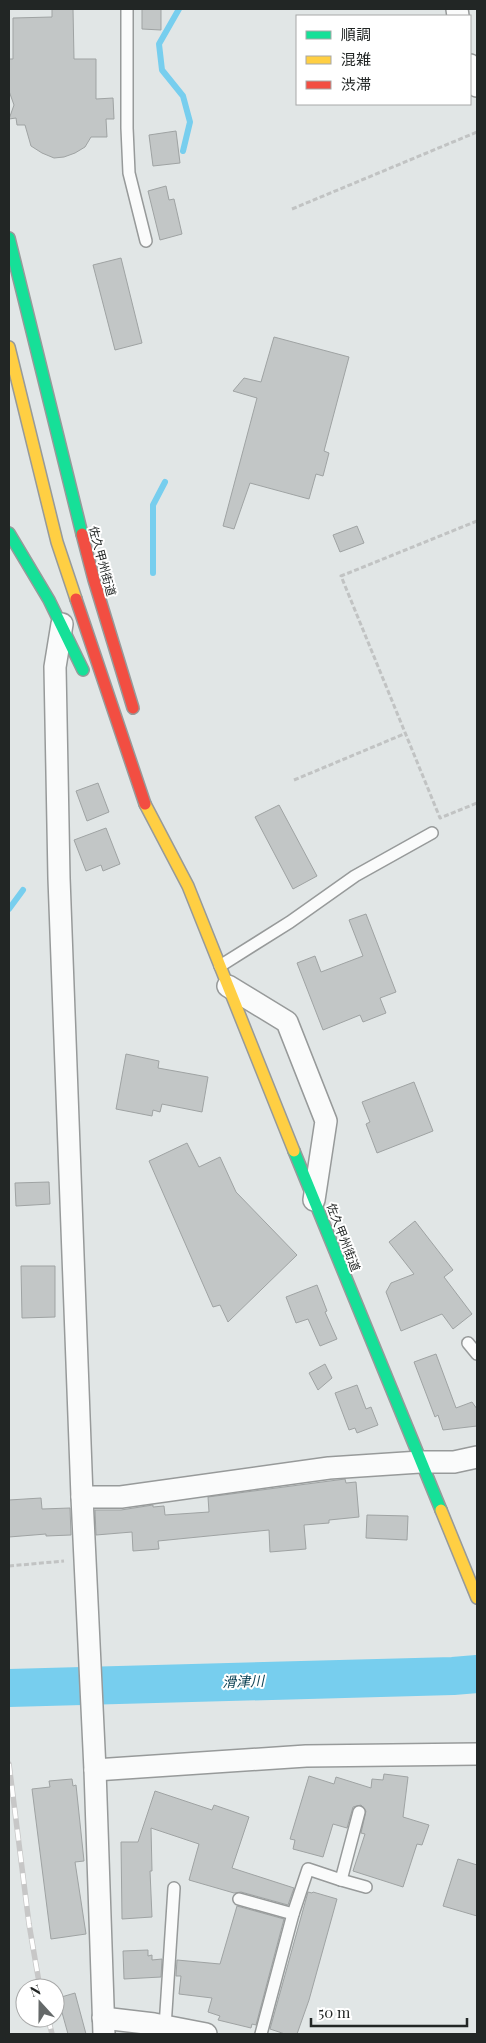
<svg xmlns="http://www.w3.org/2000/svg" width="486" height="2043" viewBox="0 0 486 2043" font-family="'Playfair Display','Noto Sans JP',serif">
  <rect width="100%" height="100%" fill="#e1e6e6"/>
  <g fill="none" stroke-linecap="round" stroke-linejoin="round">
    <!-- stream -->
    <g stroke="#77ceee" stroke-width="6">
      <polyline points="179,9 159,44 162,70 183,96 190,122 183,151"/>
      <polyline points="153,573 153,505 165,482"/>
      <polyline points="9,909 23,890"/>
    </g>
    <!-- river -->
    <polyline stroke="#77ceee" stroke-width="38" points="9,1688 453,1676 477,1674"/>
  </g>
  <!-- building -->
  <g fill="#c2c6c6" stroke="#9fa3a3">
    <polygon points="52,9 73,9 74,59 96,59 96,99 113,98 114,119 106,119 107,137 91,137 85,147 75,153 64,157 54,158 42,153 31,146 25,125 17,125 16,118 9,119 14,105 9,91 9,59 13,59 13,18 52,17"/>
    <polygon points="142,9 161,9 161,30 142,29"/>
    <polygon points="176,131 180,163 153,166 149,135"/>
    <polygon points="166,186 169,200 174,199 182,234 160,240 148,191"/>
    <polygon points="121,258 142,343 115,350 93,265"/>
    <polygon points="274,337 349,357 324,451 329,453 323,476 316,474 309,499 250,483 234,529 223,526 257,398 233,391 244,378 261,382"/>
    <polygon points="357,526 364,543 340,552 333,535"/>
    <polygon points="98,783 109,812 87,821 76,791"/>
    <polygon points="279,805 317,876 293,889 255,817"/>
    <polygon points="106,828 120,864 103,871 101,865 86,871 74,840"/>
    <polygon points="366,914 396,992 380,998 386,1013 363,1022 360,1015 323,1030 297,963 315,956 321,972 363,956 349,920"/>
    <polygon points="126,1054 159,1061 158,1068 208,1077 202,1112 162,1104 160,1112 153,1110 152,1116 116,1109"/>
    <polygon points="414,1082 433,1131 377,1153 366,1124 370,1122 362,1102"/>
    <polygon points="187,1143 199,1167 220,1157 236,1192 297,1255 228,1322 220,1305 213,1307 149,1161"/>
    <polygon points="49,1182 50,1204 16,1206 15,1183"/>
    <polygon points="415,1221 453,1270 444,1277 472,1314 453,1329 442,1314 401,1331 386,1292 391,1283 414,1274 389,1242"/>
    <polygon points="21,1266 55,1266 55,1317 22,1318"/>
    <polygon points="317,1285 327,1311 325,1312 337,1339 320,1346 308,1319 296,1323 286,1297"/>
    <polygon points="436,1354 456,1408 472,1402 477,1409 477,1426 443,1430 438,1415 435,1417 414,1362"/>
    <polygon points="325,1364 332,1378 318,1390 309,1373"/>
    <polygon points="357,1385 366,1409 371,1407 378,1425 357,1433 355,1428 349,1430 335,1393"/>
    <polygon points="345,1479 346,1483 356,1482 359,1517 329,1520 329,1523 304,1525 306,1549 270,1552 269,1530 158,1541 159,1549 133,1551 132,1532 96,1535 95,1510 121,1510 153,1505 153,1507 164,1506 165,1515 209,1512 208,1497"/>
    <polygon points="41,1498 42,1509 70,1508 71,1535 46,1536 46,1534 9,1537 9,1500"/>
    <polygon points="367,1515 408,1516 407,1540 366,1538"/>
    <polygon points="384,1774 408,1777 403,1817 429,1825 422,1845 417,1844 403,1887 353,1871 365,1834 361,1833 366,1811 361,1805 353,1807 347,1828 333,1824 323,1857 293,1849 295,1840 290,1839 309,1776 334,1784 336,1777 371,1788 372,1779 383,1780"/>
    <polygon points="72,1779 73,1786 76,1785 84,1861 75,1862 86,1934 51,1939 32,1789 50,1787 49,1781"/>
    <polygon points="155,1791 212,1810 214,1805 249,1817 232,1868 294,1888 288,1905 241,1892 234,1893 189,1880 199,1844 151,1828 152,1871 150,1871 152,1917 122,1919 121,1842 138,1842"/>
    <polygon points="458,1859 477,1865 477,1916 443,1906"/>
    <polygon points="308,1892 312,1893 313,1892 337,1899 309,2000 297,2034 285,2034 270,2029"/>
    <polygon points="237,1906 284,1919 256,2025 252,2024 251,2028 218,2020 220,2016 208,2012 212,1998 179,1994 181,1976 176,1976 177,1960 220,1964"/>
    <polygon points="148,1950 148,1956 152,1955 152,1960 162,1959 161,1977 124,1979 123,1951"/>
    <polygon points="75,1993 86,2034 68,2034 58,1998"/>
  </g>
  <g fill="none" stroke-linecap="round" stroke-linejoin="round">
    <!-- lane casing -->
    <g stroke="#979a9a" stroke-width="14">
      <g id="lane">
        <polyline points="127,9 127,128 129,173 146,241"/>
        <polyline points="220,966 290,922 355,876 432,833"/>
        <polyline points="468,1343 477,1354"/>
        <polyline points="341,1880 366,1887"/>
        <polyline points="239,1899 293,1914"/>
        <polyline points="165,2027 174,1888"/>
        <polyline points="261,2034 293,1914 308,1869 341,1880 359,1812"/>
      </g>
    </g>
    <!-- street casing -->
    <g stroke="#979a9a" stroke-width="24">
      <g id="street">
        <polyline points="457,9 458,16"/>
        <polyline points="470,65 477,86"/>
        <polyline points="62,624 55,667 59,878 82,1497 95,1770 104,2034"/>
        <polyline points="228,986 287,1022 326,1121 314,1200"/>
        <polyline points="82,1497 121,1497 329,1468 420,1462 454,1462 477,1457"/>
        <polyline points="95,1770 306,1756 477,1754"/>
        <polyline points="103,2018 154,2024 206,2034"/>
      </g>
    </g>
    <!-- fast casing -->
    <g stroke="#979a9a" stroke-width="14">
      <g id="fast">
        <polyline points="9,238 82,534"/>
        <polyline points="9,533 49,600 83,670"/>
        <polyline points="294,1151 441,1510"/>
      </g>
    </g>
    <!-- slow casing -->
    <g stroke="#979a9a" stroke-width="14">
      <g id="slow">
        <polyline points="9,347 57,542 76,599"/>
        <polyline points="145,804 188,886 294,1151"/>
        <polyline points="441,1510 477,1598"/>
      </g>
    </g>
    <!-- jam casing -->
    <g stroke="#979a9a" stroke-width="14">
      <g id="jam">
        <polyline points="82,534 94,580 133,708"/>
        <polyline points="76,599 145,804"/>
      </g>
    </g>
    <!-- path -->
    <g stroke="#c1c3c3" stroke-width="3" stroke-dasharray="5 2.5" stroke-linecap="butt">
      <polyline points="292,209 477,132"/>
      <polyline points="477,521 341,576 440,818 477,803"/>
      <polyline points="294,780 404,734"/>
      <polyline points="9,1566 64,1561"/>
    </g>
    <!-- lane -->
    <use href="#lane" stroke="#fafbfb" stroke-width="11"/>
    <!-- street -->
    <use href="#street" stroke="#fafbfb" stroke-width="21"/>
    <!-- fast -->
    <use href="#fast" stroke="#16e098" stroke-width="11"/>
    <!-- slow -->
    <use href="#slow" stroke="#ffcf43" stroke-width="11"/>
    <!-- jam -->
    <use href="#jam" stroke="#f24e42" stroke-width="11"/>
    <!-- rail casing -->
    <g stroke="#c7c7c7" stroke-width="5.5">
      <g id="rail">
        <polyline points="9,1764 29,1924 40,1988"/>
        <polyline points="48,2018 52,2034"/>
      </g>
    </g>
    <!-- rail -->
    <use href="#rail" stroke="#fff" stroke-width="4" stroke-dasharray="11" stroke-linecap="butt"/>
  </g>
  <g text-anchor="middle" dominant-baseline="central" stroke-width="4" stroke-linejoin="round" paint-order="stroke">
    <!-- street labels -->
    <g font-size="12" fill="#222625" stroke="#fff">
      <text transform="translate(103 561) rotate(75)">佐久甲州街道</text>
      <text transform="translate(344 1237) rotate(69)">佐久甲州街道</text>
    </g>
    <!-- water labels -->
    <g font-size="14" font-style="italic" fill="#083e51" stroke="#fff">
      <text transform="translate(243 1681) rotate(-2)">滑津川</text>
    </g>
  </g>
  <!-- border -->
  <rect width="486" height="2043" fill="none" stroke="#222625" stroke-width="20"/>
  <!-- legend -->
  <rect x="296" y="15" width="175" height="90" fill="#ffffff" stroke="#a7a8a8"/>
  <rect x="306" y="31" width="25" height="8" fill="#16e098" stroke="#a7a8a8"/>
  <text x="341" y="40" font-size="15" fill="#222625">順調</text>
  <rect x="306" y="56" width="25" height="8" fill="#ffcf43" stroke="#a7a8a8"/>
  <text x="341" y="65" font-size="15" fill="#222625">混雑</text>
  <rect x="306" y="81" width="25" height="8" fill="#f24e42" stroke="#a7a8a8"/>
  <text x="341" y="90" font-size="15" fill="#222625">渋滞</text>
  <!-- north arrow -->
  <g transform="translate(40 2003) rotate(339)"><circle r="24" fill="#ffffff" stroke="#a7a8a8"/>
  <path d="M0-4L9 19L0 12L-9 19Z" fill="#656969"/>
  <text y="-8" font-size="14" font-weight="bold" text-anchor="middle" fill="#222625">N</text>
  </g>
  <!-- scale -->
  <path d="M311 2018v8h156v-8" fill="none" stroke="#222625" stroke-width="2.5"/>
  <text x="318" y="2018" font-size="15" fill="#222625" stroke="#ffffff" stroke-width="4" paint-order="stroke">50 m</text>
</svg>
